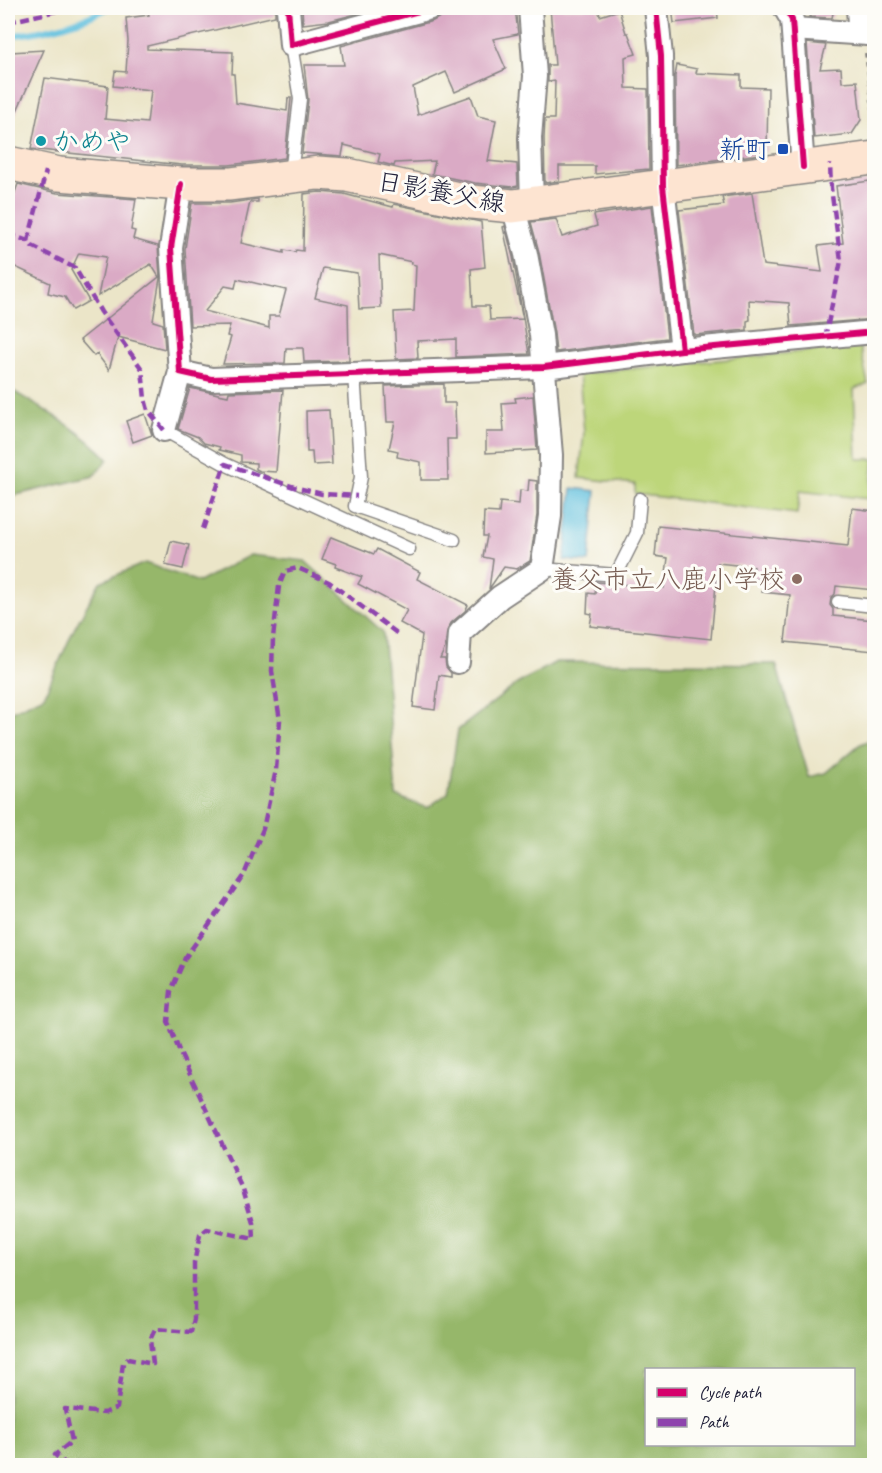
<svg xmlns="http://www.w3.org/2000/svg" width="882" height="1473" viewBox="0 0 882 1473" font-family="Caveat,'Klee One',sans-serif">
  <rect width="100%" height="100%" fill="#fdfcf7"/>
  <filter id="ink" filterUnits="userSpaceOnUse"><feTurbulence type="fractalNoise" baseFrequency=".0167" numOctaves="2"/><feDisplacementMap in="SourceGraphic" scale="12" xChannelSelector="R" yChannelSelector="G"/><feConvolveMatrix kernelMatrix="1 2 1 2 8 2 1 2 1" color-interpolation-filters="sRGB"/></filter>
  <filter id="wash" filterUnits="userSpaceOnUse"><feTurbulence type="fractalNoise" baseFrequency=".008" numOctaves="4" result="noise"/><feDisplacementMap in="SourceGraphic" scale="24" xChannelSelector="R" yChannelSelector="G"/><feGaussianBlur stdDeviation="1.35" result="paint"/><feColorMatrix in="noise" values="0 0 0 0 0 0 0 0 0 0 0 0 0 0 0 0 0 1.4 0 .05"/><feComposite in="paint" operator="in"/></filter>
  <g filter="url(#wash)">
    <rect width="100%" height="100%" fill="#ebe5c8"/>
    <!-- green -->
    <polygon fill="#bdd67a" stroke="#707c5a" stroke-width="1.5" points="860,346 868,384 854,389 857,459 874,459 869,499 800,491 797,514 635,494 635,484 579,478 584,432 579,374"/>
    <!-- forest -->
    <g fill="#96b76a" stroke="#5c6c52" stroke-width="1.5" fill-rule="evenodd">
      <path d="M8,388C43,409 80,429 108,459L94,476L8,497Z"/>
      <path d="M250,555L305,561L383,632L396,796L427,808L448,793L458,730L517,684L556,662L776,664L809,777L826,773L859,745L874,738V1465H8V713L44,696L73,631L100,582L145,563L199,582ZM646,1370H854V1444H646Z"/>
    </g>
    <!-- water -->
    <polygon fill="#60c0de" stroke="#41718c" stroke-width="1.5" points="572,488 596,491 589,562 564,560"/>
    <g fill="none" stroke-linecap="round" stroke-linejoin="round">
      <!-- stream -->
      <path stroke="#60c0de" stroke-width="6" d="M8,36C43,32 76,25 108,8"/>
    </g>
    <g id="blocks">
      <!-- building -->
      <g fill="#daaac5" fill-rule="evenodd">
        <polygon points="162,8 275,8 275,16 147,46 147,49 233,52 232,74 234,74 236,103 287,111 288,98 291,98 285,158 229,165 182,165 31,149 45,78 108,86 105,119 147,123 151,90 113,86 115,71 126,72 128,41 126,18 149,15 148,11"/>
        <polygon points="302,8 379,8 329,21 303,24"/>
        <polygon points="443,8 445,8 446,13 467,8 515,8 518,34 493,39 506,69 455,92 446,72 413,87 418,115 471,96 478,116 496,120 488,161 517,164 518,186 513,187 475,183 432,174 435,161 395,163 394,166 378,162 380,154 344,145 342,156 302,153 308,100 304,65 344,65 341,46 433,21 440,17"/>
        <polygon points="550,8 598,8 600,16 619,10 626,33 628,33 636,54 625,57 626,88 648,89 649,169 595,174 595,166 559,166 559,181 545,183 544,138 545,119 554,119 555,81 548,82 548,65 555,65"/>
        <polygon points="672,8 717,8 718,18 674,23"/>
        <polygon points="812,8 834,8 832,18 810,17"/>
        <polygon points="807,43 826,45 820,69 841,68 842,82 857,81 861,120 852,134 814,138"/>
        <polygon points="44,50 8,131 8,85 12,75 11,52"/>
        <polygon points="677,65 697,69 696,73 741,75 741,87 768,88 767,152 760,151 761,154 676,165 675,76"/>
        <polygon points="869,181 874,214 874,319 791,326 789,303 749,300 750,320 747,321 747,330 694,335 679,210 724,205 722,197 752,193 763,265 822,272 818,246 843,243 836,186"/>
        <polygon points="18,184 57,193 136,199 131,230 135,231 133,239 158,246 160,278 153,321 163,324 165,349 118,337 109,370 97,354 94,356 80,340 159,277 151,264 98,296 106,257 79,253 71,270 89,301 73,310 65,297 48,293 50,283 11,265 14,259 8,257 8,222 13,207 10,206"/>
        <path d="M319,192L344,194L393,207L394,204L481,222L485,267L471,269L473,306H489L490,320L523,319L503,227L505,226L513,257L529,354L456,357V339L417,341L418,358L396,359L394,312L414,311L416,265L411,264L412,262L379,255L381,308L359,309L357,273L323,268L315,298L348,305L349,361L304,362L303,348H286L285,363L223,364L231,337L227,336L230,325L190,326L185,249L192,203H230L258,199V202H250L241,243L284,253V250L295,252L296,250L303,251L304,194ZM237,279L286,290L279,316H269V328L205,311L225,286L235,288Z"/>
        <polygon points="652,206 667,338 556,352 554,333 539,252 531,222 556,219 562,237 597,226 594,215 599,214"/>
        <polygon points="444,384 444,403 455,403 456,439 447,439 448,480 421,480 421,462 397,457 398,451 389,449 395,422 387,422 385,386"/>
        <polygon points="190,388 228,396 229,392 283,390 276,472 260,471 256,469 256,463 241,462 241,455 219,450 220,447 204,443 198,437 178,429"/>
        <polygon points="533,396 537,450 486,453 486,432 504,432 502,403 516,402 515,398"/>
        <polygon points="329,410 332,464 313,465 312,452 307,452 306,411"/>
        <polygon points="145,414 152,435 133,442 126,421"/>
        <polygon points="529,480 537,481 537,515 530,561 517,569 504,567 489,589 493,559 483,557 487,536 483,536 484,512 499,513 500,502 519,504 520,490 528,491"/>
        <polygon points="852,508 874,511 874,590 836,586 835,594 831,598 830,605 833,609 833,616 874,620 874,651 785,642 790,595 762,592 764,580 752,579 754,567 718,563 711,639 590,626 592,614 587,613 588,593 595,594 596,582 664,588 668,558 655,556 658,526 848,546"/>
        <polygon points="331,537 374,554 377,549 420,572 417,579 468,605 465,611 451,623 447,631 445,648 440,659 445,659 446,667 451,673 451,677 439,675 435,710 413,707 422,635 400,623 407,610 358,584 362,577 335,567 336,564 322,559"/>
        <polygon points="171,541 189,545 183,569 165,565"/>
      </g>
    </g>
  </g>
  <g filter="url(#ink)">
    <use href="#blocks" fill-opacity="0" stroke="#868482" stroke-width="1.5"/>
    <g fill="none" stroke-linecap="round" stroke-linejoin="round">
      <!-- service casing -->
      <g stroke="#868482" stroke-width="15">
        <g id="service">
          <polyline points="291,45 300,99 291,174"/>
          <polyline points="354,374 361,477 355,506 454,540"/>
          <polyline points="164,430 225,464 409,549"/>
          <polyline points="542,569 616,575 637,533 640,499"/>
          <polyline points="838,602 874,606"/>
        </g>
      </g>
      <!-- minor casing -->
      <g stroke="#868482" stroke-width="26">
        <g id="minor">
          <polyline points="288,8 291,45 430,8"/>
          <polyline points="530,8 535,76 530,138 532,203"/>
          <polyline points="656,8 661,56 663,186 682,350"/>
          <polyline points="785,8 792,20 803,167"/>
          <polyline points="858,8 859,24 868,34 874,34"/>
          <polyline points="793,29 868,34"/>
          <polyline points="181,184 171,248 180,372 211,379 544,367 682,350 874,332"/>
          <polyline points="164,430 180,372"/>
          <polyline points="458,662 460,633 500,597 542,569 550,516 551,455 541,335 526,254 513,206"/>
        </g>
      </g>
      <!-- secondary casing -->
      <g stroke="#868482" stroke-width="36">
        <polyline id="secondary" points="8,163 59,174 181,184 230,184 318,173 347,175 472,202 513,206 874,158"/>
      </g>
      <!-- path -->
      <polyline stroke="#868482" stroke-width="4" stroke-dasharray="4.5 4.5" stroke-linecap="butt" points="866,53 874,118 874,135"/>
      <!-- service -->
      <use href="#service" stroke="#fff" stroke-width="12"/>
      <!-- minor -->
      <use href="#minor" stroke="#fff" stroke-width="22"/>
      <!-- secondary -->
      <use href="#secondary" stroke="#fde4d1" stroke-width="33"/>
      <!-- quiet -->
      <g stroke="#8e44ad" stroke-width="4.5" stroke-dasharray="9 4.5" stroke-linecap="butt">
        <polyline points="8,22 70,8"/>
        <polyline points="8,234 28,241 32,246 75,268 101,312 142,369 145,399 148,410 164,430"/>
        <polyline points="28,241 46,171"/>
        <polyline points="825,338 841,261 831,188 830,164"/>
        <polyline points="203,529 225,464 294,487 322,494 357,496"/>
        <polyline points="69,1466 55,1455 72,1441 65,1409 104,1413 117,1408 123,1363 128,1359 153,1364 150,1340 155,1329 191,1332 194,1319 194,1263 200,1235 207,1229 254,1239 253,1222 243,1189 180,1053 168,1022 171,991 185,958 244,875 263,829 276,770 280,720 272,671 273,638 279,586 285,571 298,568 329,582 398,634"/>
      </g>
      <!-- cycleway casing -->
      <g stroke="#fdfcf7" stroke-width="10">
        <g id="cycleway">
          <polyline points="288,8 291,45 430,8"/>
          <polyline points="656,8 661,56 663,186 682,350"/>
          <polyline points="785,8 792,20 803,167"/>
          <polyline points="181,184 171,248 180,372 211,379 544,367 682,350 874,332"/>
        </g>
      </g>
      <!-- cycleway -->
      <use href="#cycleway" stroke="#d6006c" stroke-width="6"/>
    </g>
  </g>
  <!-- markers -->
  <circle fill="#0f9aa8" stroke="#fdfcf7" stroke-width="2" cx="41" cy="141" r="6"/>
  <rect fill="#1a4fb4" stroke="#fdfcf7" stroke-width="2" x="777" y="143" width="12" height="12" rx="3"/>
  <circle fill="#8d6e63" stroke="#fdfcf7" stroke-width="2" cx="797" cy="579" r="6"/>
  <g text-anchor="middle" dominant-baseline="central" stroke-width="6" stroke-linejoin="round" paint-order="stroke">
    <!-- culture labels -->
    <g font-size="26" fill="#0d838f" stroke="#fdfcf7" text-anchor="start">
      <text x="53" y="141">かめや</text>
    </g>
    <!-- transit labels -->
    <g font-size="26" fill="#164399" stroke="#fdfcf7" text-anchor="end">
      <text x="771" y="149">新町</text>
    </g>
    <!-- street labels -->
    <g font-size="26" fill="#22223b" stroke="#fdfcf7">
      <text transform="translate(441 192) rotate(10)">日影養父線</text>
    </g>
    <!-- education labels -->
    <g font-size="26" fill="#785e54" stroke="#fdfcf7" text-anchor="end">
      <text x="785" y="579">養父市立八鹿小学校</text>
    </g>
  </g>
  <!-- margin -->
  <rect width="882" height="1473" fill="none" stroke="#fdfcf7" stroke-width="30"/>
  <!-- legend -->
  <rect x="645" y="1368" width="210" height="78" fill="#fdfcf7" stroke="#a5a5ac" stroke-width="1.5"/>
  <rect x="657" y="1388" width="30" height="9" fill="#d6006c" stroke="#a5a5ac" stroke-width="1.5"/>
  <text x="699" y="1398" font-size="18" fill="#22223b">Cycle path</text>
  <rect x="657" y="1418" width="30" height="9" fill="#8e44ad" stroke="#a5a5ac" stroke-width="1.5"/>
  <text x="699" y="1428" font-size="18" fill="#22223b">Path</text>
</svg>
